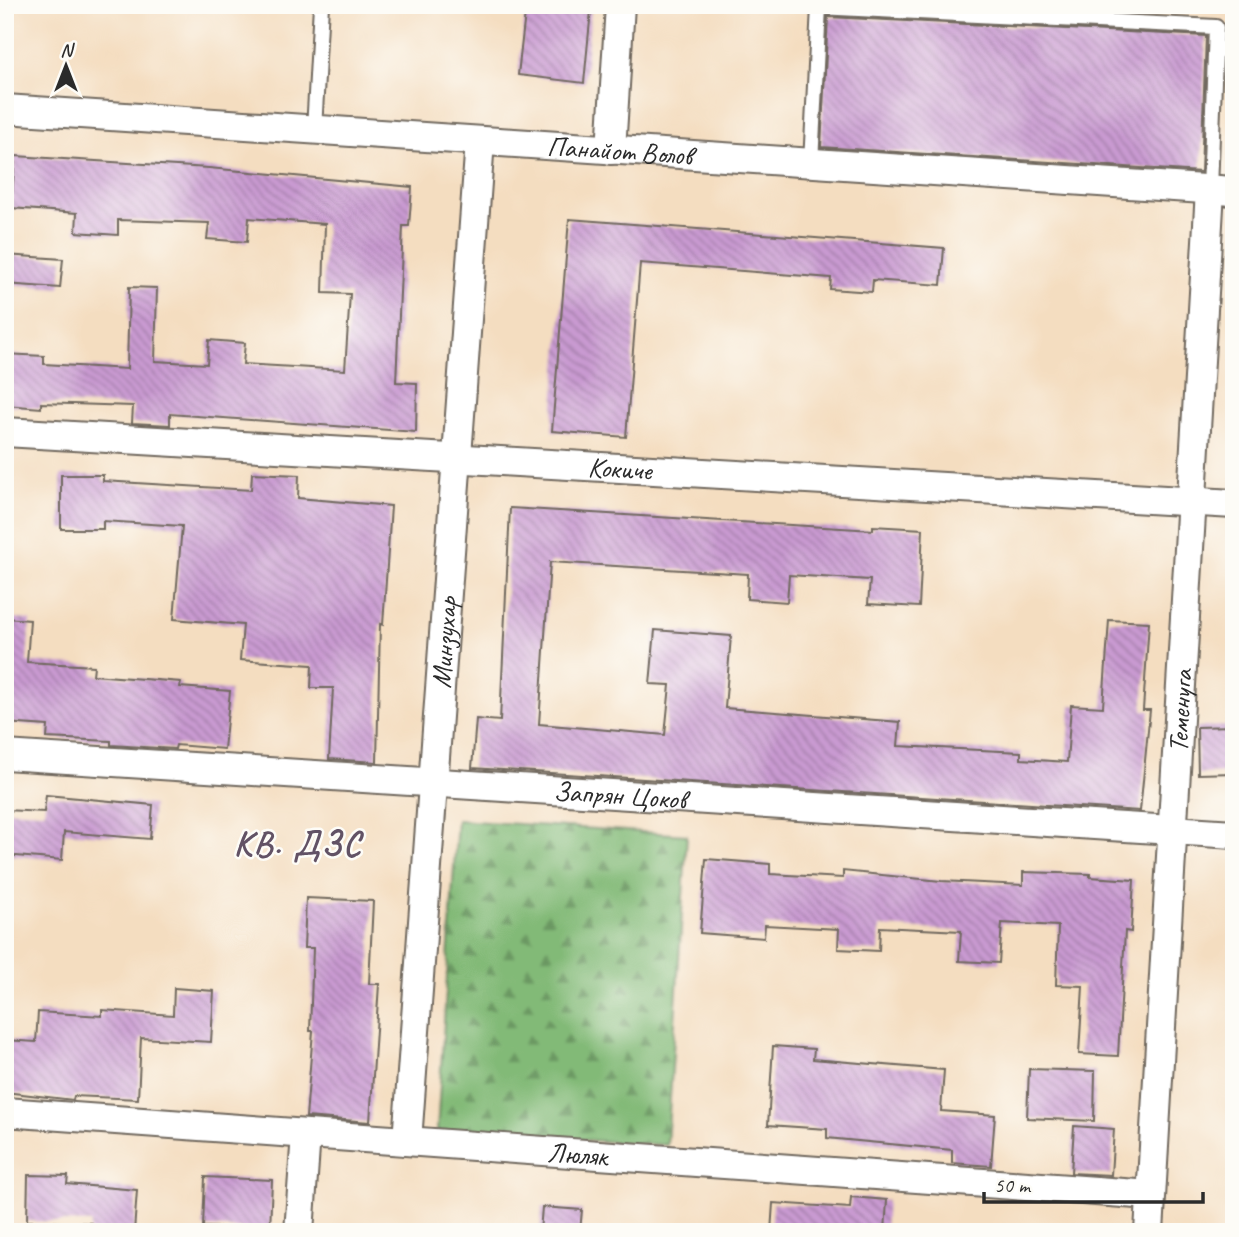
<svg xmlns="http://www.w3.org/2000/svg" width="1239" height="1237" viewBox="0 0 1239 1237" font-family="Caveat,sans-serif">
  <defs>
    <pattern id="forest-firs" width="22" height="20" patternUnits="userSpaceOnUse" patternTransform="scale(1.75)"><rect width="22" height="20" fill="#82ba77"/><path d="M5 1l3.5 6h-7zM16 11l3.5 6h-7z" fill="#6b9762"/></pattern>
    <pattern id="building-back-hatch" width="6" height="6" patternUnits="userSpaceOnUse" patternTransform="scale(1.75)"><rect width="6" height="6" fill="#c99ad1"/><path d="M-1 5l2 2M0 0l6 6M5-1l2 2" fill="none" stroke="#a37eaa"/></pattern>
  </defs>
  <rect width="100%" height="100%" fill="#fdfcf7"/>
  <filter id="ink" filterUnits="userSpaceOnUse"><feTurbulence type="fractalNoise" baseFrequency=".0143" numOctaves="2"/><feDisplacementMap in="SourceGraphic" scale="14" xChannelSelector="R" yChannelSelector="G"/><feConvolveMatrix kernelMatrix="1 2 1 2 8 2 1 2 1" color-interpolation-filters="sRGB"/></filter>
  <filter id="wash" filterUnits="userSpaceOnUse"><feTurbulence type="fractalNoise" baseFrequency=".00686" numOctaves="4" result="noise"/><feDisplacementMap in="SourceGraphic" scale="28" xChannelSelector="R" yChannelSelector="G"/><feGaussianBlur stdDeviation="1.57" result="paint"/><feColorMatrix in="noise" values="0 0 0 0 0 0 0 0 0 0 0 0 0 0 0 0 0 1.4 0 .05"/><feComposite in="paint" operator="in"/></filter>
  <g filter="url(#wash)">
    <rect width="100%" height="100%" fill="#f4ddc0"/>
    <!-- forest -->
    <polygon fill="url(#forest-firs)" stroke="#567251" stroke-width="2" points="457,820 687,835 667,1145 437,1131"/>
    <g id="blocks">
      <!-- building -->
      <g fill="url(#building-back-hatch)">
        <polygon points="526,5 591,10 584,83 518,75"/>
        <polygon points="828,17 1206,36 1201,172 821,147"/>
        <polygon points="15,156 209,168 412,187 409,226 403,226 396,382 417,383 416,432 170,414 170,425 132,423 133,406 41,403 41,408 5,405 5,354 44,356 44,364 127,369 129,287 157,288 155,361 207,364 209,340 245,343 243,364 345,370 350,294 323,293 325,224 249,218 247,242 207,239 209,223 118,220 118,235 76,232 77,213 11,208"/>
        <polygon points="569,219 944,248 941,285 873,280 872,292 830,289 831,278 640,263 626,437 552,431"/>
        <polygon points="5,255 63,259 60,288 5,284"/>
        <polygon points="252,473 299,475 298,498 391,506 383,625 380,624 377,762 329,759 333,688 311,688 312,665 240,660 243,625 174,619 182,526 103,521 103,529 61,529 61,475 103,475 103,481 251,490"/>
        <polygon points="510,508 873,530 873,526 923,529 919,607 868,604 870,580 789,575 787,602 747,599 748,574 550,562 539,724 665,735 670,685 650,684 655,630 731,636 725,708 900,722 898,746 1021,752 1021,759 1067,762 1071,705 1103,707 1109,620 1149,622 1143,710 1150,710 1140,811 472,768 476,719 500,721"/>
        <polygon points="5,618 30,620 27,662 94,666 93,675 181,682 180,687 230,691 224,749 176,745 175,749 111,745 111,741 47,738 48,726 5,723"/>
        <polygon points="1234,726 1234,773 1198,774 1197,727"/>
        <polygon points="46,795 153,805 150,839 64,832 62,860 5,855 5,810 44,812"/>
        <polygon points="706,859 770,864 770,874 843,878 843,871 941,881 1023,885 1023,872 1090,874 1090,877 1134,880 1131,932 1125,931 1118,1056 1079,1054 1083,986 1056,985 1058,926 1002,923 999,963 959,961 961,931 880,927 879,951 838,949 839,929 765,925 764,938 700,933"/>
        <polygon points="306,898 373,901 369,984 379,984 370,1122 306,1117 313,1031 310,1031 313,948 304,948"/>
        <polygon points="174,988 214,991 211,1042 141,1038 138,1099 74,1096 73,1100 5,1092 5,1040 36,1042 38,1012 102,1016 102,1010 173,1015"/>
        <polygon points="773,1046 814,1049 813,1059 944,1070 941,1111 995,1115 991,1166 952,1163 952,1150 827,1138 827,1129 768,1125"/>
        <polygon points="1029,1069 1095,1071 1094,1121 1027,1118"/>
        <polygon points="1074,1126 1114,1129 1111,1175 1071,1173"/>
        <polygon points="28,1175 68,1176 67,1184 137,1190 134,1232 90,1232 91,1223 27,1221"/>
        <polygon points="205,1177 272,1180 270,1230 203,1227"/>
        <polygon points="851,1197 887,1200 885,1232 771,1232 773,1203 850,1208"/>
        <polygon points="542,1207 582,1210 580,1232 540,1232"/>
      </g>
    </g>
  </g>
  <g filter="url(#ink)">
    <use href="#blocks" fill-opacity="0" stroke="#71695f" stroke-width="2"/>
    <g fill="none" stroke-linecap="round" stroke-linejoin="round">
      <!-- lane casing -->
      <g stroke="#71695f" stroke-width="18">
        <g id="lane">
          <polyline points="314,130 321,5"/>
          <polyline points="811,163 819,7 1216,27 1210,190"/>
        </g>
      </g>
      <!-- street casing -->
      <g stroke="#71695f" stroke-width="32">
        <g id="street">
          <path id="s1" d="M5,109L1234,191"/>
          <polyline points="611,150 620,5"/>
          <path id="s2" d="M5,432L1234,504"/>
          <path id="s3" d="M5,755L1234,834"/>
          <path id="s4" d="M5,1112L1151,1195"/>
          <path id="s5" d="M407,1141L480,141"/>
          <polyline points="299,1232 306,1134"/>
          <path id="s6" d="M1149,1232L1210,190"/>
        </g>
      </g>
      <!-- lane -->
      <use href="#lane" stroke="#fff" stroke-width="14"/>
      <!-- street -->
      <use href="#street" stroke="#fff" stroke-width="28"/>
    </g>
  </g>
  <g text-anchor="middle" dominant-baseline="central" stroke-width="5" stroke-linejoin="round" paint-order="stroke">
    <!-- street labels -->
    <g font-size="28" fill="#2b2b2b" stroke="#fdfcf7">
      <text stroke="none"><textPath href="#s1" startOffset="616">Панайот Волов</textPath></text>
      <text stroke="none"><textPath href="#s2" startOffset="616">Кокиче</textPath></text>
      <text stroke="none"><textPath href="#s5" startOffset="500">Минзухар</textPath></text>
      <text stroke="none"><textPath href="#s6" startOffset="522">Теменуга</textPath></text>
      <text stroke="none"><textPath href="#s3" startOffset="616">Запрян Цоков</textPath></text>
      <text stroke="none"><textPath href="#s4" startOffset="574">Люляк</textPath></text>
    </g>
    <!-- district labels -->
    <g font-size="35" font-weight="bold" letter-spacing="2" fill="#625265" stroke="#fdfcf7">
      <text x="298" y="843">КВ. ДЗС</text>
    </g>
  </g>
  <!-- margin -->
  <rect width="1239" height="1237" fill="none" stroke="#fdfcf7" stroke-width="28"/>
  <!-- north arrow -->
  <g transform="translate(66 66)" stroke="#fdfcf7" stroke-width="5" paint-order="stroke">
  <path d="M0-5L12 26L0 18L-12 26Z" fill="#2b2b2b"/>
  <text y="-10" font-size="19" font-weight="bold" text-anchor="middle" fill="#2b2b2b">N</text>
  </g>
  <!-- scale -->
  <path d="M984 1192v10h219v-10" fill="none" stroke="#2b2b2b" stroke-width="3.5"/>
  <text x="994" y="1192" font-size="21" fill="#2b2b2b" stroke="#fdfcf7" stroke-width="5" paint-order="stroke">50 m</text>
</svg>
